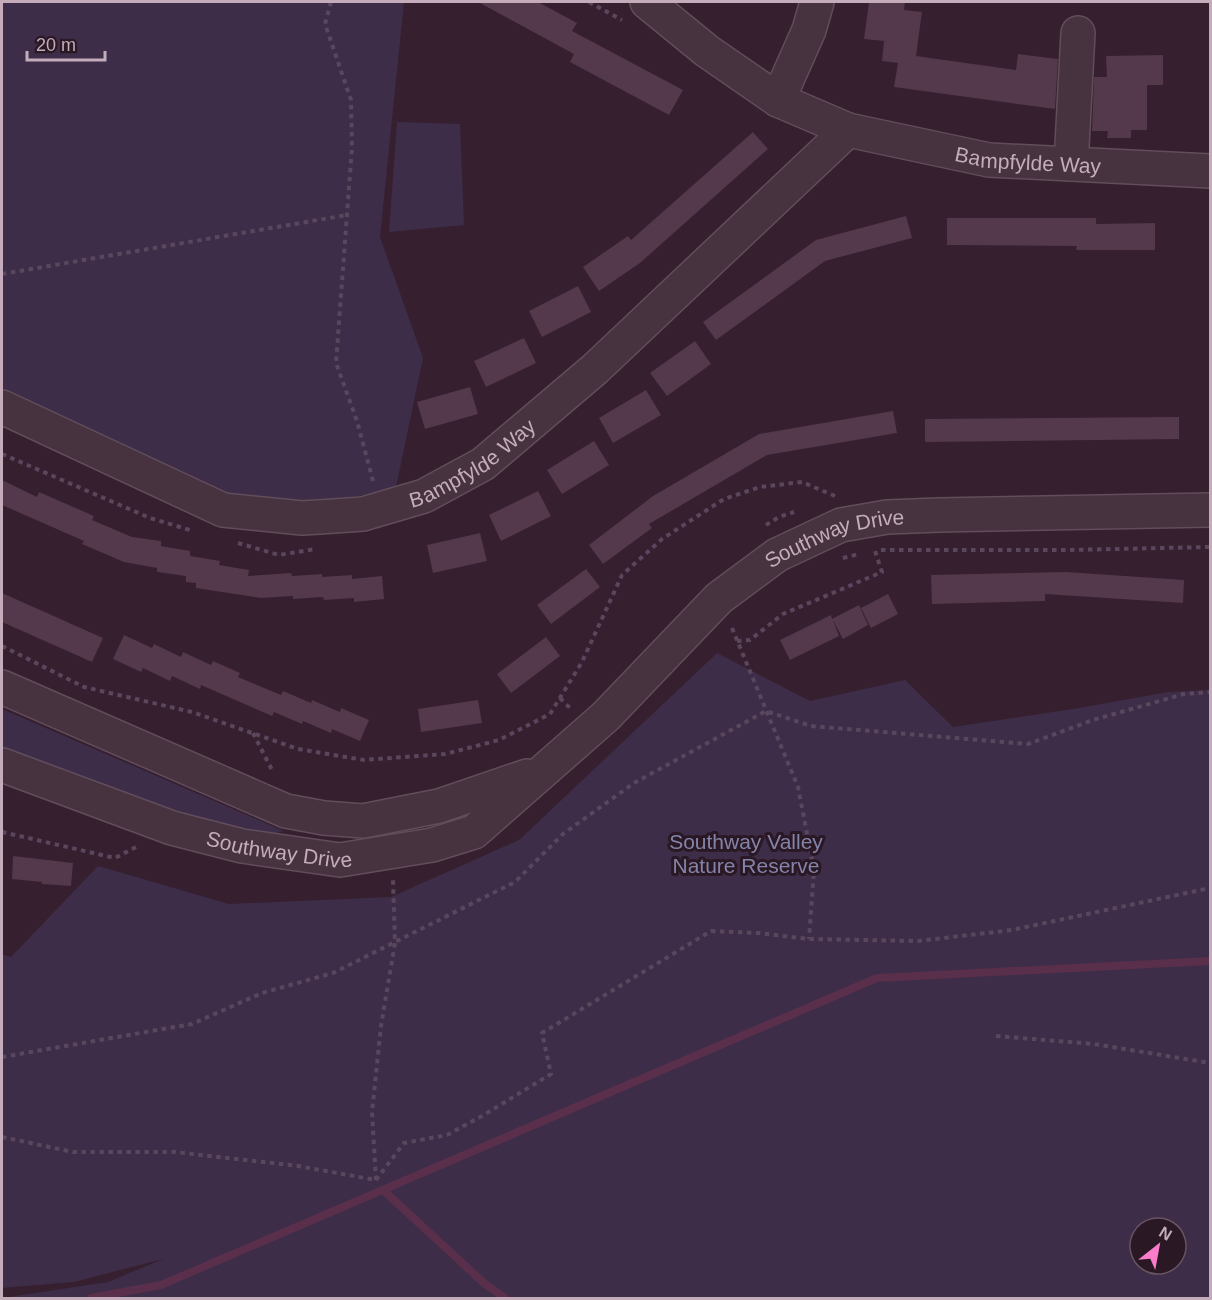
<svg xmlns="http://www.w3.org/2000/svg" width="1212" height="1300" viewBox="0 0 1212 1300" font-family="Arial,sans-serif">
  <rect width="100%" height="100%" fill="#361f2f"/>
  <!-- green -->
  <g fill="#3d2d48" fill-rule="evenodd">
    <polygon points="2,2 404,2 380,237 423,358 395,492 246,508 2,395"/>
    <polygon points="397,122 460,124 464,225 389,232"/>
    <path d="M717,653L810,701L905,680L953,727L1073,709L1168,692L1210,690V1298H2L108,1282L163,1259L74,1282L2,1288V954L11,957L98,866L229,904L391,897L519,840ZM1140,1228H1176V1264H1140Z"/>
    <polygon points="2,709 284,831 217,852 2,766"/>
  </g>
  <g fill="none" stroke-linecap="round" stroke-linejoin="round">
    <!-- stream -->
    <g stroke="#592f4b" stroke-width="8">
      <polyline points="383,1190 485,1284 505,1298"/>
      <polyline points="91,1298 161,1285 877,978 1210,961"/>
    </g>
  </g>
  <!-- building -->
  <g fill="#54384b">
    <polygon points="478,2 538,2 577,23 572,31 683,90 669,115 570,62 574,54"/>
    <polygon points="869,2 905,2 904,10 922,12 916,56 1016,70 1018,54 1058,59 1055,109 894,87 898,63 882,61 884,41 864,39"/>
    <polygon points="1163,55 1163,85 1147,85 1147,130 1131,130 1131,138 1107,138 1108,131 1092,131 1094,77 1107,77 1106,56"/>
    <polygon points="753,132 768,149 640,263 599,291 583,267 628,236 631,240"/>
    <polygon points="906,216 912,238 825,261 716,340 703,322 816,240"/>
    <polygon points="947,218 1096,218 1096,224 1155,223 1155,250 1076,250 1077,246 947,245"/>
    <polygon points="578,286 591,312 542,337 529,311"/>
    <polygon points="524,338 536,363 486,387 474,361"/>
    <polygon points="695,341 711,364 667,396 650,373"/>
    <polygon points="470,387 478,414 425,429 417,402"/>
    <polygon points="646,390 661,415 613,443 599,418"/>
    <polygon points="893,411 897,433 767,455 649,524 652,528 603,564 589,545 653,496 759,434"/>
    <polygon points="1179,417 1179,439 925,442 925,419"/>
    <polygon points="594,441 609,465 562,494 547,470"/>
    <polygon points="2,480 37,497 39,492 94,516 92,520 132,537 161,541 161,546 190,551 190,556 220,561 219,565 249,570 248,576 291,573 292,576 322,574 322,577 352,575 352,579 382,576 384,599 354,602 354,598 324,600 323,597 293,599 293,596 261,598 196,588 196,583 186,582 186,576 157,572 157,568 124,562 82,544 84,541 2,505"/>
    <polygon points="538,491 551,516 501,541 489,515"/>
    <polygon points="480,533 487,561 433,573 427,545"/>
    <polygon points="586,569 600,587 551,624 537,605"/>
    <polygon points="1066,572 1184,580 1183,603 1045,594 1045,601 932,604 931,575"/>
    <polygon points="2,593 103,638 92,662 2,622"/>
    <polygon points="888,594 898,614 871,628 861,608"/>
    <polygon points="859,605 868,625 843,639 833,620 839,636 790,660 780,640 831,615 832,619"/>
    <polygon points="124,635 152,648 154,644 181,657 183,652 211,665 213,661 240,673 238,677 281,695 283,691 311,703 312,700 340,712 341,708 369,720 360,741 332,729 331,733 303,721 302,724 274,712 272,716 201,685 200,689 172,676 170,681 143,668 141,672 113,659"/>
    <polygon points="546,637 560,656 511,693 497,674"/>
    <polygon points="478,700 482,723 421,732 418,709"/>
    <polygon points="13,856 73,863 71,886 42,884 42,882 12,879"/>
  </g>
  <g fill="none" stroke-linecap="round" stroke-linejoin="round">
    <!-- minor casing -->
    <g stroke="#624d5b" stroke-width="36">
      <g id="minor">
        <path id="s1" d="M647,2L707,51L778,100L848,130L989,160L1210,171"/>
        <polyline points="778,100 809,30 817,2"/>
        <polyline points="1071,164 1078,33"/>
        <path id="s2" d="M2,407L223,510L302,518L319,517L363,514L424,496L483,464L595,369L848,130"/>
        <polyline points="2,687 286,811 324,818 363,821 439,806 527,776"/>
        <path id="s3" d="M2,765L172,828L242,846L340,860L432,845L474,832L606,716L719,598L777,555L841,525L887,517L939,515L1210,510"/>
      </g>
    </g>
    <!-- path -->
    <g stroke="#5a475d" stroke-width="4" stroke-dasharray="4.5 4.5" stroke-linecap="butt">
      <polyline points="331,2 325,24 351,100 352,147 336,363 357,421 373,481"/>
      <polyline points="589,2 622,20"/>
      <polyline points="2,274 347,215"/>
      <polyline points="2,454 150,518 190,530"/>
      <polyline points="766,525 779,517 794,512"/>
      <polyline points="238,543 279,555 315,549"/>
      <polyline points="881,550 1068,550 1210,547"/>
      <polyline points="843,558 859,554"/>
      <polyline points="732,628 798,787 814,870 809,939"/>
      <polyline points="737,641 750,640 783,614 882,572 874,548"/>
      <polyline points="2,646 84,687 192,712 298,749 364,760 445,754 499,740 550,714 582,662 622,575 662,539 724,499 760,487 802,482 835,496"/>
      <polyline points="560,698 570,708"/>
      <polyline points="253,733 273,772"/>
      <polyline points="2,832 115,858 136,847"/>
      <polyline points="996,1036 1094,1044 1210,1063"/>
      <polyline points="2,1057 192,1024 262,993 333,973 515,882 563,834 634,783 766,711 811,726 1028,744 1093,720 1184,694 1210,692"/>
      <polyline points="2,1137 73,1152 175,1152 298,1166 376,1180"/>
      <polyline points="376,1180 404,1143 447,1135 482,1116 551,1074 542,1033 711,931 758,933 809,939 918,941 1012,930 1210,888"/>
      <polyline points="376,1180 372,1112 381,1026 395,943 393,880"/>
    </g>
    <!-- minor -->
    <use href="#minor" stroke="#473240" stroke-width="33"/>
  </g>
  <g text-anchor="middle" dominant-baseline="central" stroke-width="6" stroke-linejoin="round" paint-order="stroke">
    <!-- street labels -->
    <g font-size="21" fill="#c4acbb" stroke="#2b1825">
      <text stroke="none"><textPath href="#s1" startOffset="423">Bampfylde Way</textPath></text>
      <text stroke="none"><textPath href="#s2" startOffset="506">Bampfylde Way</textPath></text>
      <text stroke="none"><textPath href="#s3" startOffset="962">Southway Drive</textPath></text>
      <text stroke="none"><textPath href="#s3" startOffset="291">Southway Drive</textPath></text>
    </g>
    <!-- park labels -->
    <g font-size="21" fill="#8384a9" stroke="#2b1825">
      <text x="746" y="841">Southway Valley<tspan x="746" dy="24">Nature Reserve</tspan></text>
    </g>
  </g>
  <!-- border -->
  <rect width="1212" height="1300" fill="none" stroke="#c4acbb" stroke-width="6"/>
  <!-- north arrow -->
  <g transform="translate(1158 1246) rotate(31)"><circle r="28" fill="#2b1825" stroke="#685361" stroke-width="1.5"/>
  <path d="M0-4.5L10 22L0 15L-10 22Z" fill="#f97dcb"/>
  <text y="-9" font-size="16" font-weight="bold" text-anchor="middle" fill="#c4acbb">N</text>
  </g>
  <!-- scale -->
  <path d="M27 51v9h78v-9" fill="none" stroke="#c4acbb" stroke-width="3"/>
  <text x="36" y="51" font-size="18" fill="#c4acbb" stroke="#2b1825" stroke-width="4.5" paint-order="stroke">20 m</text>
</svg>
